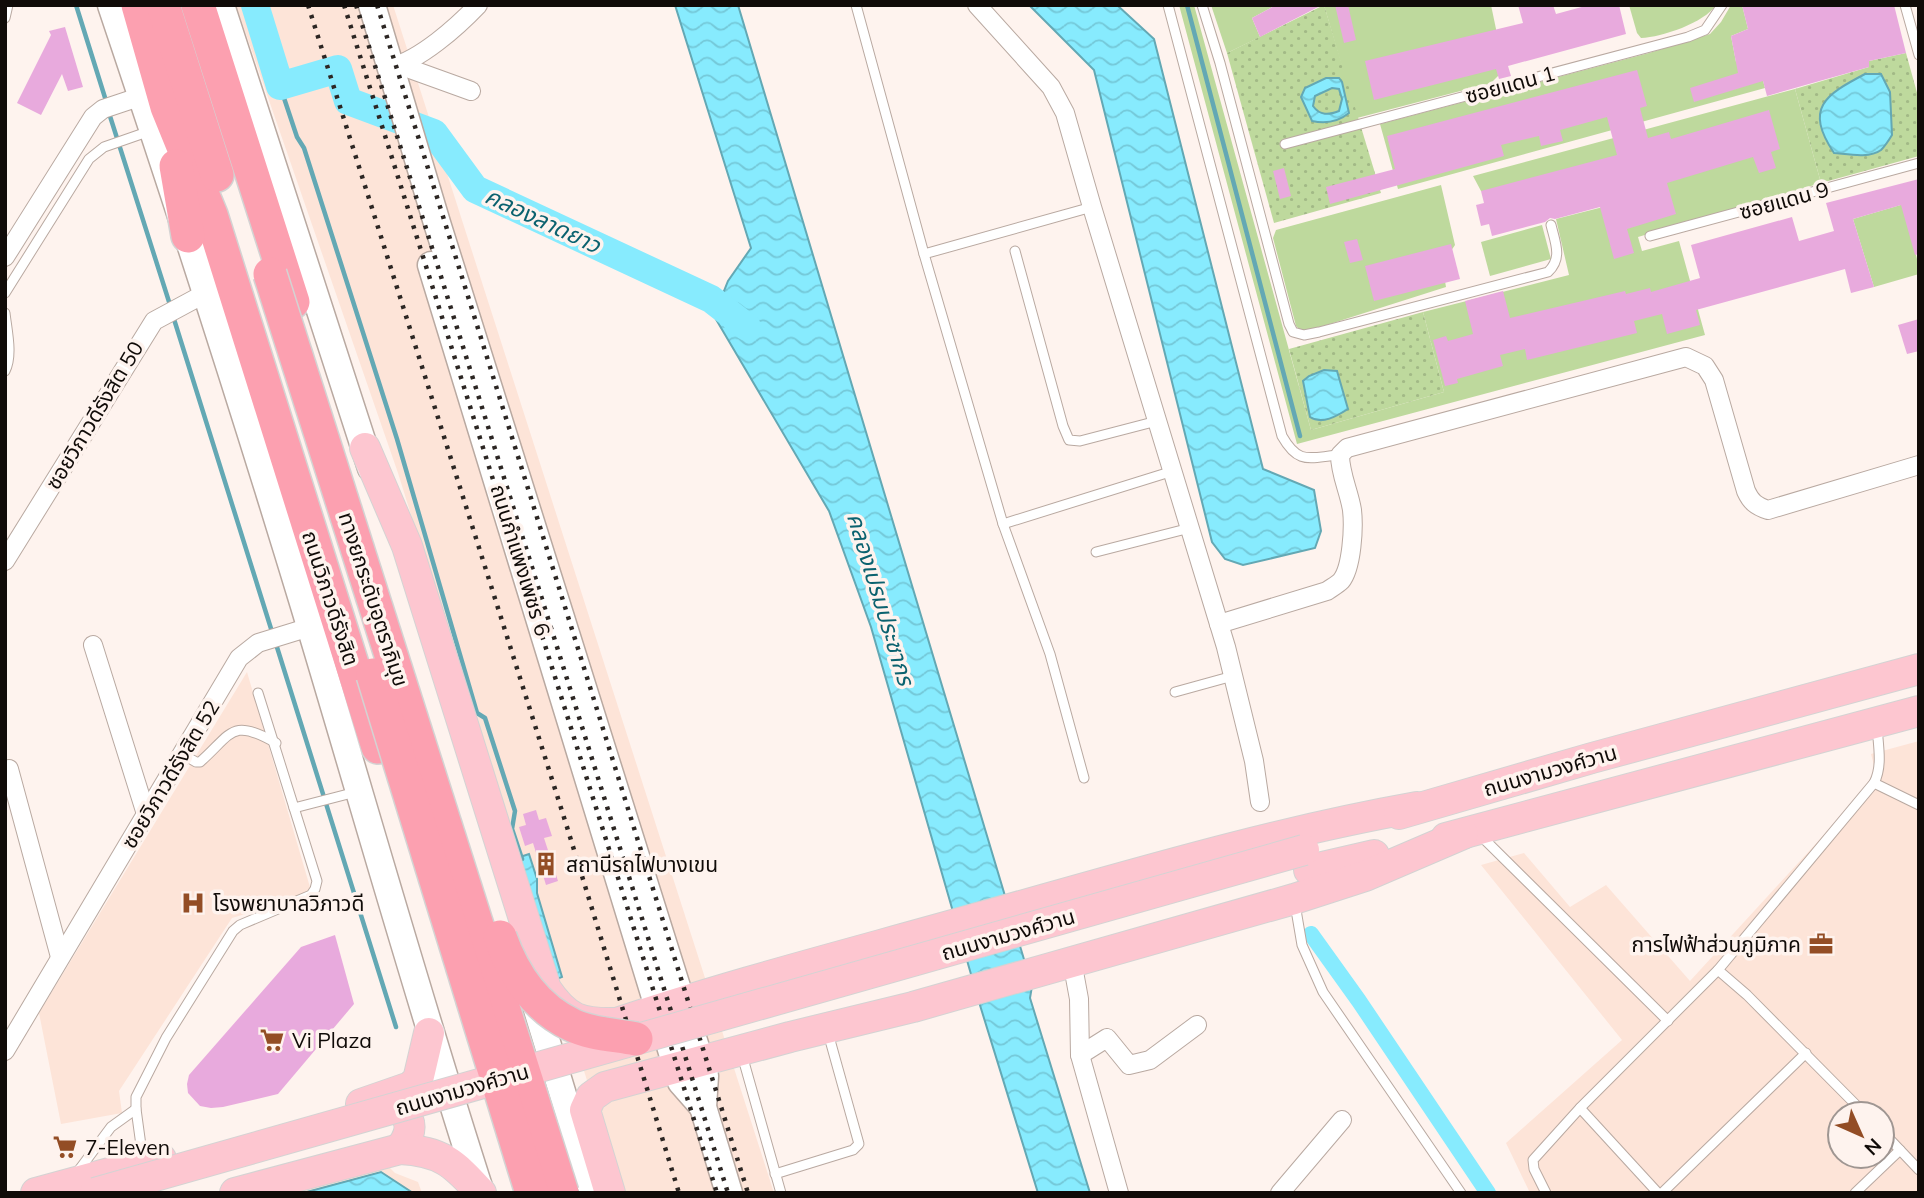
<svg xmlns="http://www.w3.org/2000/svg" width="1924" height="1198" viewBox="0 0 1924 1198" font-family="Mulish,'Noto Sans Thai',sans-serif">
  <defs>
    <pattern id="garden-dots" width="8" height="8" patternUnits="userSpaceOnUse" patternTransform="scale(1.75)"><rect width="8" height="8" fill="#bed99d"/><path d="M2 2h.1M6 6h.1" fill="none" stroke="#a2b986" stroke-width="1.8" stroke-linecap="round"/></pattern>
    <pattern id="water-waves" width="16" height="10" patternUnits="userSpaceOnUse" patternTransform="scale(1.75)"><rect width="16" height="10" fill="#87ebfe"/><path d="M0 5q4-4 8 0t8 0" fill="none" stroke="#74c8d8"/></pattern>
  </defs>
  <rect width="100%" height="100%" fill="#fef3ee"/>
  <!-- built -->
  <g fill="#fde4d8" fill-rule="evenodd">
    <polygon points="236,5 393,5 774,1193 622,1193 398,473"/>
    <polygon points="247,672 312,894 232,918 119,1091 122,1113 61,1124 39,1013"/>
    <path d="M1919,741V796L1914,806L1919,809V1193H1530L1506,1143L1622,1040L1481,865L1524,853L1570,907L1606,885L1690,981L1877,777L1871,754ZM1840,1114H1882V1156H1840Z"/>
    <polygon points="386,1164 395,1173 418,1182 422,1193 282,1193"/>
  </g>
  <!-- grass -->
  <g fill="#bed99d">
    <polygon points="1179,5 1194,5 1311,430 1444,392 1423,312 1569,275 1556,219 1603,207 1481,191 1473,176 1795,89 1821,183 1638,237 1642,251 1679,241 1705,335 1297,444"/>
    <polygon points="1211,5 1276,5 1252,18 1260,37 1227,53"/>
    <polygon points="1324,5 1491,5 1496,29 1498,76 1491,83 1357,118"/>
    <path d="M1629,5H1716C1704,23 1662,37 1641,38L1637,33Z"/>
    <polygon points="1731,5 1742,5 1748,29 1731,36 1736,62 1757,59 1765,88 1398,189 1380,124 1649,53 1710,34 1721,22"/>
    <polygon points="1441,185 1455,245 1442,264 1446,287 1311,330 1301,331 1296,326 1273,238 1276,230"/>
    <polygon points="1904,204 1917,259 1919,259 1919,274 1874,287 1853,219"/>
    <polygon points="1542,225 1551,259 1490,276 1481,242"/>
  </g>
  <!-- garden -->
  <g fill="url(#garden-dots)">
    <polygon points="1324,5 1381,193 1274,223 1227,53"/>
    <polygon points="1906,53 1919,100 1919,156 1821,183 1795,89 1869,67 1869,61"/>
    <polygon points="1423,312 1444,392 1311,430 1289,349"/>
  </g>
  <!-- water -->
  <g fill="url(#water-waves)" stroke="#63a8b4" stroke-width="2" fill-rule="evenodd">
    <polygon points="675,5 738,5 1032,986 1030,998 1090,1193 1038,1193 979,1002 871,627 829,511 714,316 728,281 751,248"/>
    <polygon points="1029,5 1117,5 1154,39 1263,469 1314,490 1321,531 1315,548 1243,565 1225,559 1212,542 1094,70"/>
    <path d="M1865,74H1881L1890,92L1892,135C1889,140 1885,146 1881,150C1869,159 1847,154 1834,153C1804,108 1825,95 1865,74Z"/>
    <path d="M1326,78H1339L1342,82L1349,113C1338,122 1326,124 1312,121L1301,97L1305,88ZM1332,88L1339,89L1342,99L1339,111C1329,115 1320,116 1313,106L1315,96Z"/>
    <path d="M1324,370L1337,371L1348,409C1337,416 1322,425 1310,417L1303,381L1309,376Z"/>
    <polygon points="529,854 537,879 537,893 562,977 557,979 517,858"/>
    <polygon points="381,1172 413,1193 303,1193"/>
  </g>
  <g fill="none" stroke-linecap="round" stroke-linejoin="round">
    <!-- stream -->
    <g stroke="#63a8b4" stroke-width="4.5">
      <polyline points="76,5 107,104"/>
      <polyline points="1187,5 1300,436"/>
      <polyline points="280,86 297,137 304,148 397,439 477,713 485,718 515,811 512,829 522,859"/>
      <polyline points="109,113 171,308"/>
      <polyline points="173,316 273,635"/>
      <polyline points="276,644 396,1027"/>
    </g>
    <!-- canal -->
    <polyline stroke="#87ebfe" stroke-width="16" points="1311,934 1359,1001 1488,1193"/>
    <!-- river -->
    <polyline stroke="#87ebfe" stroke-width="28" points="255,5 280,86 338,69 348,101 434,133 475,189 711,299 747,327"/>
  </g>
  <!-- building -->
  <g fill="#e8aadd">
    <polygon points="1276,5 1322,5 1260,37 1252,18"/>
    <polygon points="1335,5 1348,5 1356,40 1344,43"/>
    <polygon points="1518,5 1553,5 1556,14 1589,5 1619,5 1626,34 1508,66 1511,76 1499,79 1496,69 1374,100 1365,61 1523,23"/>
    <polygon points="1742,5 1894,5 1906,53 1869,61 1869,67 1767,96 1763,81 1694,102 1690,88 1738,73 1731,36 1748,29"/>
    <polygon points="65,27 83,87 68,91 62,74 41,115 17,103 51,35 49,31"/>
    <polygon points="1637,70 1647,106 1640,108 1648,138 1669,132 1671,139 1769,110 1780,149 1771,152 1776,168 1759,173 1753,157 1667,183 1676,214 1627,229 1634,253 1614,259 1600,207 1555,219 1550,218 1545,222 1492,236 1489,224 1481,226 1476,205 1484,203 1481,191 1617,155 1607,117 1560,130 1563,141 1541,146 1539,136 1501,145 1504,156 1330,204 1326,187 1395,169 1387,136"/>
    <polygon points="1284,168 1291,196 1280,199 1273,171"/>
    <polygon points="1919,179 1919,254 1915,255 1901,205 1853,219 1874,287 1851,293 1845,269 1696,310 1700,325 1667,334 1662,314 1634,321 1637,333 1527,360 1525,349 1500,355 1503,366 1457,379 1458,383 1445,386 1433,340 1446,336 1448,341 1473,334 1465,301 1503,291 1510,318 1625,291 1626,294 1650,288 1651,292 1700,278 1691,245 1792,217 1799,241 1834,231 1826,203"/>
    <polygon points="1357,239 1363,260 1350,263 1344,242"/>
    <polygon points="1451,244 1460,279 1374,301 1365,266"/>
    <polygon points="1919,319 1919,351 1907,354 1898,325"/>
    <polygon points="536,810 539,820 546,818 552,836 544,838 558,881 546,885 533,843 525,846 519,827 526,825 523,814"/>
    <polygon points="335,935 354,1004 278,1094 223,1107 211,1108 200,1106 188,1093 187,1084 189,1075 301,947"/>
  </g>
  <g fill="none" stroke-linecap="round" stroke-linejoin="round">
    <!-- lane casing -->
    <g stroke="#b9a9a1" stroke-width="11">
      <g id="lane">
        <polyline points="856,5 924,254 1003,524 1173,471"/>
        <path d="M1168,5L1282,436C1299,466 1310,457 1340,455"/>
        <path d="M1202,5L1220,63L1289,324L1293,332L1304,335L1319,332L1548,272C1563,258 1555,242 1551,225"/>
        <polyline points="1905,5 1919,55"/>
        <polyline points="5,18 8,5"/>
        <polyline points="1285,144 1688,37 1705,30 1722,5"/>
        <polyline points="1650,236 1919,163"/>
        <polyline points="1015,251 1063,426 1069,440 1080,441 1157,421"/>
        <polyline points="924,254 1092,207"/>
        <polyline points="5,293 89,159 104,147 150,131"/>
        <path d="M5,313C7,331 13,355 5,371"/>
        <polyline points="1003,524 1050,654 1084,778"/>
        <polyline points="1096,552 1190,528"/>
        <polyline points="1175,692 1233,676"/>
        <path d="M182,754L196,762H200C232,734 231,717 276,743"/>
        <polyline points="1874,783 1919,805"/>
        <polyline points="294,808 356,792"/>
        <polyline points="1480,835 1668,1021"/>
        <polyline points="1295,904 1302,945 1323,992 1461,1193"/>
        <polyline points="1718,970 1747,995 1865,1114"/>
        <polyline points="742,1055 781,1193"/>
        <polyline points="1580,1108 1658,1193"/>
        <polyline points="1882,1131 1919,1170"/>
        <polyline points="143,1160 136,1109 136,1097 166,1038 233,931 240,925 311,895 315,889 317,881 258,693"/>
        <polyline points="76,1174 111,1127 136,1109"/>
        <polyline points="775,1174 853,1150 859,1144 828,1033"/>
        <path d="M1546,1193L1534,1169L1533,1160L1580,1108L1718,970L1874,783C1883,766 1878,745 1877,726"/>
        <polyline points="1662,1193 1806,1053"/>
        <polyline points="1855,1193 1900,1150"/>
      </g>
    </g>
    <!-- street casing -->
    <g stroke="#b9a9a1" stroke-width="20">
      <g id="street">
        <polyline points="977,5 1051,87 1065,113 1092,207 1226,647 1254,761 1260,802"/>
        <polyline points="399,65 471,91"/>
        <path d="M391,67C420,60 457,27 478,5"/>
        <polyline points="5,257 93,117 103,109 142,96"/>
        <polyline points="5,561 154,321 206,293"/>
        <path d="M1219,624L1327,591C1331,588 1337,585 1341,581C1352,568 1354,527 1352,510C1349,491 1340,474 1340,455L1347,448L1686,357L1705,366L1714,380L1746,491C1751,502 1756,506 1768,510L1919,465"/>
        <polyline points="93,645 146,814"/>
        <polyline points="9,769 60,957"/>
        <polyline points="1072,961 1079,999 1080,1055 1119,1193"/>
        <polyline points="5,1051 239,658 258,643 310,627"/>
        <polyline points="1080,1055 1107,1038 1129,1065 1150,1060 1197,1025"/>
        <polyline points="1280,1193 1342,1120"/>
      </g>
    </g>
    <!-- secondary casing -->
    <g stroke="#b9a9a1" stroke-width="29">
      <g id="secondary">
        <path d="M111,5C178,204 243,405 304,606C363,802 418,998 481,1193"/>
        <polyline points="221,5 371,468"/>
        <polyline points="372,5 437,223 705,1076 703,1107 729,1193"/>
        <polyline points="431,265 681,1082 703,1107"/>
        <polyline points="531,990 593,1193"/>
      </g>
    </g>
    <!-- primary casing -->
    <g stroke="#d4d3d3" stroke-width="32">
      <g id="primary">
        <path d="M365,448L407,546L546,989C567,1020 581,1024 617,1023C738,982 862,951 985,916C1128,876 1271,833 1417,807"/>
        <polyline points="1399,814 1592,758 1919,669"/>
        <polyline points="1446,838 1919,711"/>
        <polyline points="1309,870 1374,855"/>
        <path d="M375,1102C405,1106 421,1122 400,1149"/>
        <polyline points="361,1104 410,1087 418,1080 429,1033"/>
        <polyline points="36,1193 161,1159"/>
        <path d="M235,1193L400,1149C441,1151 454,1163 481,1193"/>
        <polyline points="610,1193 585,1110 591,1097 605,1087 790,1037 913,1007 1294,899 1365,876 1463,834"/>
      </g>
    </g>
    <!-- highway casing -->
    <g stroke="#d4d3d3" stroke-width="36">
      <g id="highway">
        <polyline points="138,5 167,107 211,215 378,747"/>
        <polyline points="163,5 217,175"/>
        <polyline points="198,5 293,302"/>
        <polyline points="176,166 188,236"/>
      </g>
    </g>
    <!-- lane -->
    <use href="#lane" stroke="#fff" stroke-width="9"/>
    <!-- street -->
    <use href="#street" stroke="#fff" stroke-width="18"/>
    <!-- secondary -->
    <use href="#secondary" stroke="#fff" stroke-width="26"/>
    <!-- primary -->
    <use href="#primary" stroke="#fdc6d0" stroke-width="30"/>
    <!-- highway -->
    <use href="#highway" stroke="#fca0b0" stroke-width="33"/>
    <!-- rail -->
    <g stroke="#2c2623" stroke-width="4.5" stroke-dasharray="3.5 7" stroke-linecap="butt">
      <polyline points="308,5 567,827 679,1193"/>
      <polyline points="344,5 717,1193"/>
      <polyline points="356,5 728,1193"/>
      <polyline points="377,5 748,1193"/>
    </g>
    <!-- primary-bridge casing -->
    <g stroke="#d4d3d3" stroke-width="32" stroke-linecap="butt">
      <polyline id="primary-bridge" points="95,1193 1304,850"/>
    </g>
    <!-- highway-bridge casing -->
    <g stroke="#d4d3d3" stroke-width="36" stroke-linecap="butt">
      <g id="highway-bridge">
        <polyline points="270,274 562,1193"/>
        <polyline points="373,675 532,1193"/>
        <path d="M500,937C513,974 536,1008 572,1025C590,1034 616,1035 636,1039"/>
      </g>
    </g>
    <!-- primary-bridge -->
    <use href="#primary-bridge" stroke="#fdc6d0" stroke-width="30"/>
    <!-- highway-bridge -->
    <use href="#highway-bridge" stroke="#fca0b0" stroke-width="33"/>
  </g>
  <!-- icons -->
  <defs>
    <g id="building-bare" transform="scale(1.89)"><path d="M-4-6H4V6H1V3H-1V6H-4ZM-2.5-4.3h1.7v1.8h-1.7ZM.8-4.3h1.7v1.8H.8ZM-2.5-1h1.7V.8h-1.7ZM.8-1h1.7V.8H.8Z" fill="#934d25" stroke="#fef3ee" stroke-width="2.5" paint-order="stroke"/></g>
    <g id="hospital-bare" transform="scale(1.89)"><path d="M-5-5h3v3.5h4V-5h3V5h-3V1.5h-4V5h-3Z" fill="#934d25" stroke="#fef3ee" stroke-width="2.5" paint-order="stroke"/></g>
    <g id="office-bare" transform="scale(1.89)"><path d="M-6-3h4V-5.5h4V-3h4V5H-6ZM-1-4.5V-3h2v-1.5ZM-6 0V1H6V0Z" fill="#934d25" stroke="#fef3ee" stroke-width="2.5" paint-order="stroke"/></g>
    <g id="supermarket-bare" transform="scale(1.89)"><path d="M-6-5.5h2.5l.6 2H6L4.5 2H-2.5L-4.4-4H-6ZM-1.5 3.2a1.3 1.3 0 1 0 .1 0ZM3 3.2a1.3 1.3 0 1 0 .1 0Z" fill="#934d25" stroke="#fef3ee" stroke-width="2.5" paint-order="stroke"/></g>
  </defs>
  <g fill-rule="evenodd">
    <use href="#building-bare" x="546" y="864"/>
    <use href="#hospital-bare" x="193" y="903"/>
    <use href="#office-bare" x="1821" y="944"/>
    <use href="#supermarket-bare" x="272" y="1040"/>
    <use href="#supermarket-bare" x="65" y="1147"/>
  </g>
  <g text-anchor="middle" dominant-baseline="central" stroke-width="7" stroke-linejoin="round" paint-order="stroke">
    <!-- street labels -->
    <g font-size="21" fill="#100b08" stroke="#fef3ee">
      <text transform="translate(1510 84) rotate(-15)">ซอยแดน 1</text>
      <text transform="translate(1784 200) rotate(-15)">ซอยแดน 9</text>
      <text transform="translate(94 415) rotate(-59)">ซอยวิภาวดีรังสิต 50</text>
      <text transform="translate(521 560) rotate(73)">ถนนกำแพงเพชร 6</text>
      <text transform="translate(331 598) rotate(72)">ถนนวิภาวดีรังสิต</text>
      <text transform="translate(374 599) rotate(72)">ทางยกระดับอุตราภิมุข</text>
      <text transform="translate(1550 770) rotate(-16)">ถนนงามวงศ์วาน</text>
      <text transform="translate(170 774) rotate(-59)">ซอยวิภาวดีรังสิต 52</text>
      <text transform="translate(1008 934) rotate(-16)">ถนนงามวงศ์วาน</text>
      <text transform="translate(462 1089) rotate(-16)">ถนนงามวงศ์วาน</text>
    </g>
    <!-- poi labels -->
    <g font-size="21" fill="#100b08" stroke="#fef3ee" text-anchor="start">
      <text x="566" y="864">สถานีรถไฟบางเขน</text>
      <text x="213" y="903">โรงพยาบาลวิภาวดี</text>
      <text x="1801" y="944" text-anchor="end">การไฟฟ้าส่วนภูมิภาค</text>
      <text x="292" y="1040">Vi Plaza</text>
      <text x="85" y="1147">7-Eleven</text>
    </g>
    <!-- water labels -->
    <g font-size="23" font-style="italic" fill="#0b626f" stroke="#fef3ee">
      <text transform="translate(543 220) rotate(25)">คลองลาดยาว</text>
      <text transform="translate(881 599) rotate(73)">คลองเปรมประชากร</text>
    </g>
  </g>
  <!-- border -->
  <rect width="1924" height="1198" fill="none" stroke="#100b08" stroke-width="14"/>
  <!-- north arrow -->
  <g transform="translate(1861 1135) rotate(135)"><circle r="33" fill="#fef3ee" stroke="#9f9692" stroke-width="2"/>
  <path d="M0-5L12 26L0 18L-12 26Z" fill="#934d25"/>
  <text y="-10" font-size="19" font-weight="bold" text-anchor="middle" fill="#100b08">N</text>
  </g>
</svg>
